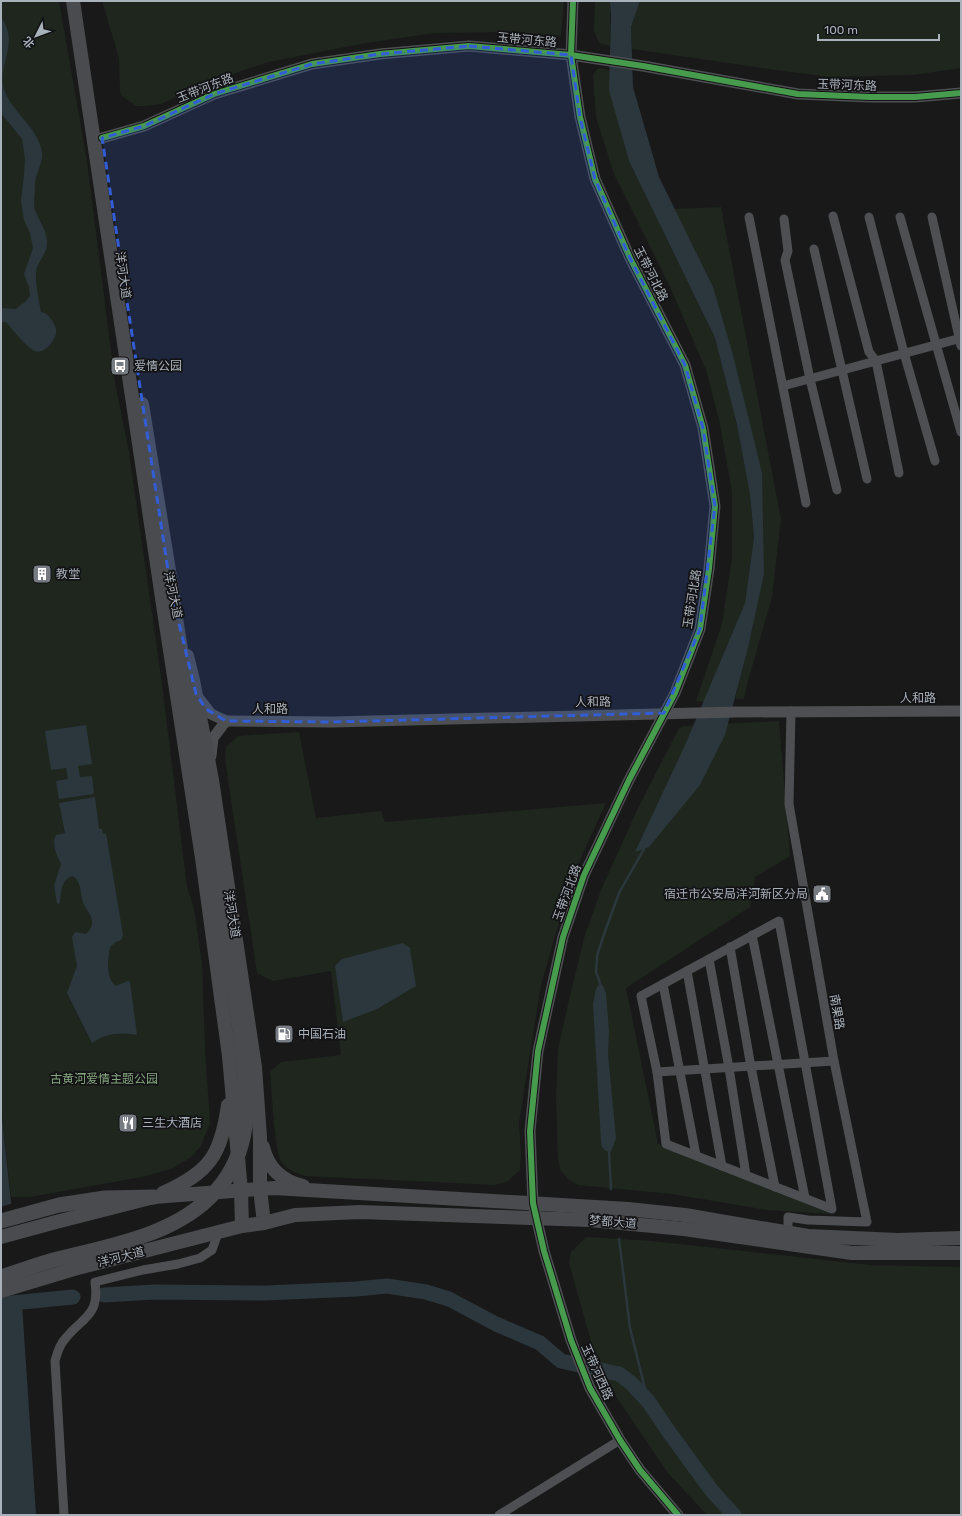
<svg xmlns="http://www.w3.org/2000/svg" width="962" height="1516" viewBox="0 0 962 1516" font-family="Rubik,'Noto Sans SC',sans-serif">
  <rect width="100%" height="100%" fill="#191919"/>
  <!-- green -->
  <g fill="#1e261e">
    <polygon points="1,1 59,1 87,161 115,383 129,452 161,676 187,887 194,909 202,963 205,1049 210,1123 201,1146 190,1158 171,1169 142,1177 30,1197 11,1197 1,1109"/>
    <polygon points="102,1 564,1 561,36 510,32 435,33 366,43 269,62 215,80 161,104 146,106 136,106 122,96 120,91 119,58"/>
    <polygon points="595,1 610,1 610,46 599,43 594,31"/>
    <polygon points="640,1 961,1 961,68 913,75 831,77 790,72 632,49 631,27"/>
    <polygon points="599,68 610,70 610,90 629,161 715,338 737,425 750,495 754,537 745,603 704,702 696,701 722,624 732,558 732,492 720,424 706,370 671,289 614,174 596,117 593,74"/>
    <polygon points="721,207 781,519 772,597 748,681 744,699 735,699 747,652 762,473 674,209"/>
    <polygon points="779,721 790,856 755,877 750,907 626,988 658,1144 831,1214 767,1210 672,1194 578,1185 569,1180 561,1171 558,1160 556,1097 558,1049 569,1000 584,938 601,890 638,808 679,728 684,726"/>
    <path d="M299,732L316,818L381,811L385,822L606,803L582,855L558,926L541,985L519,1123L521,1156L520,1170L508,1181L495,1185L305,1176C297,1173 289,1171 283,1164C274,1155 272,1088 270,1072L281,1062L341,1055L331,971L273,981L257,973L225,760L226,747L238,736Z"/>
    <polygon points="586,1237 652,1241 870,1265 961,1267 961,1515 707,1515 668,1473 617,1398 594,1352 569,1263 571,1252"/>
  </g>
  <!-- water -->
  <g fill="#2b373c">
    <polygon points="610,1 640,1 631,27 633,87 659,177 713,287 733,355 762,473 764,574 747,652 725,735 700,785 649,847 635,852 686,743 745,603 754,537 750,495 737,425 715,338 629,161 609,90 611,16"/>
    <path d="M1,17C19,42 0,60 3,85C8,111 39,126 42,153C43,164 35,174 35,185C35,193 33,203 35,210C39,221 48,232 47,244C47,254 37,262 36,272C35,282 39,301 41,312C47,313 49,316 52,321C54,324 57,329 56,332C56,340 44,355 35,351C26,347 13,330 6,322H1V308L16,309L26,301L30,296L29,287L24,274L33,248L30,233L24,220L21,201L24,175L25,159L22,139L1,113Z"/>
    <polygon points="86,725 92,764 78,766 80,777 92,776 94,794 59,799 56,781 68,779 66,768 51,770 45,731"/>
    <path d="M95,797L99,829H102L103,834L106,833L123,935L121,940L116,942L110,947C108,959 105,978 116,986L128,981L130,982L137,1035C119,1032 107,1033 92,1043L67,993L77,966L72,937L75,932L86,934C89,931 92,927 92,923C93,915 85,909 83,902C80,894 82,880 72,876C61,880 61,893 60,903L57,904L54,886L61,864C57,855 51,844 56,835L65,833L59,803Z"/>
    <polygon points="403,943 410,948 416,986 377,1009 343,1022 335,966 342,959"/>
    <polygon points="600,983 603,986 606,993 607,1006 609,1031 608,1054 616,1138 611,1152 606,1151 602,1147 601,1141 593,1004 596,989"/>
    <polygon points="1,1109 22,1304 36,1515 1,1515"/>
  </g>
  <!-- pier -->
  <polygon fill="#191919" points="13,1203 23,1295 1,1301 1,1207"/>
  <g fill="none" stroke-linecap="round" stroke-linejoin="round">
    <!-- stream -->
    <g stroke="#2b373c" stroke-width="2.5">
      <polyline points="600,983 596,972 597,956 603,937 619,893 644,849"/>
      <polyline points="609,1152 611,1189"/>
      <polyline points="619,1239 630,1328 648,1401"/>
    </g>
    <!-- river -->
    <g stroke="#2b373c" stroke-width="15">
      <polyline points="104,1295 154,1292 266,1293 356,1289 387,1286 426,1292 449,1299 496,1324 540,1343 561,1361 619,1374 631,1383 648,1401 669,1432 712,1491 734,1515"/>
      <polyline points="1,1305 12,1303 73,1297"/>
    </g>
    <!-- minor -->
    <g stroke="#4d4f52" stroke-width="9">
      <polyline points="833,216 869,352 876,361 899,473"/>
      <polyline points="749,217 806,503"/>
      <polyline points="869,217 904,353 935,461"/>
      <polyline points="900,217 961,432"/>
      <polyline points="932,217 961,346"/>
      <polyline points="784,219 788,251 785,260 810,379 837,490"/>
      <polyline points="814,249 867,479"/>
      <polyline points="783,386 961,338"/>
      <polygon points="779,921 832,1209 666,1144 657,1072 641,996"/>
      <polyline points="752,935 805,1198"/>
      <polyline points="730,947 751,1067 775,1187"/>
      <polyline points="709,959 729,1068 746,1175"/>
      <polyline points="687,971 722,1166"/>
      <polyline points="663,984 696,1155"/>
      <polyline points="657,1072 834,1061"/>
      <polyline points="788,1232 788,1217 808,1220 867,1222 834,1061 789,804 791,711"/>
      <path d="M64,1515L55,1361C57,1354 59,1345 65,1339C82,1317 100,1317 95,1282L143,1270L178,1264L200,1258L212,1250L218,1233"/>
      <polyline points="499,1515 620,1440"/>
    </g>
    <!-- tertiary -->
    <g stroke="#4d4f52" stroke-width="11">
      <polyline points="573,1 571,55 580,117 595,179 630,258 685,365 703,428 715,506 709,569 700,629 675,693 629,780 584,875 563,937 538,1051 530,1131 533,1203 544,1251 571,1340 590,1388 620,1440 640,1470 678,1515"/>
      <polyline points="102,138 144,126 214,94 312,64 380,54 469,46 571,55 643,66 798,94 870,97 915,97 961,93"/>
      <polyline points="197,696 211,714 226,721 213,738 211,756"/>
      <polyline points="226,721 332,722 736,712 961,711"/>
    </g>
    <!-- primary -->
    <g stroke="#4a4b4e" stroke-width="14">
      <polyline points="73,1 165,618 202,858 229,1056 241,1191 242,1226"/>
      <polyline points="142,404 174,601"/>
      <polyline points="187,656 193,680 212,780 255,1067 260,1137 260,1189 264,1223"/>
      <path d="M263,1147C268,1169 282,1181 303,1186"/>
      <path d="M163,1193C210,1172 221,1155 228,1105"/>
      <polyline points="1,1237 56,1222 154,1197 274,1188 628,1209 685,1215 808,1236 898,1240 961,1238"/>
      <polyline points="1,1291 74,1269 242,1226 264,1223 295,1215 360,1212 590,1220 684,1229 852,1253 961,1253"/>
    </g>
    <!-- trunk -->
    <g stroke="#4a4b4e" stroke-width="15">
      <polyline points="1,1221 59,1205 105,1198 154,1197"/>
      <path d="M1,1277C17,1272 33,1266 50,1261C106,1246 175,1237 216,1191C232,1173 242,1150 245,1126C248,1095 244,1063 240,1032C235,997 230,962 225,927C207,814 188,702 171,590"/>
    </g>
    <!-- cycleway casing -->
    <g stroke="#131315" stroke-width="8">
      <g id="cycleway">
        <polyline points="573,1 571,55 580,117 595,179 630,258 685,365 703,428 715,506 709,569 700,629 675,693 629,780 584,875 563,937 538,1051 530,1131 533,1203 544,1251 571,1340 590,1388 620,1440 640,1470 678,1515"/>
        <polyline points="102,138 144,126 214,94 312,64 380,54 469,46 571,55 643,66 798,94 870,97 915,97 961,93"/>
      </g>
    </g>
    <!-- cycleway -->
    <use href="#cycleway" stroke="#469c4c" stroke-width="6"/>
  </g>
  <!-- marked area -->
  <path fill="#325dd4" fill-opacity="0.2" stroke="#325dd4" stroke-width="3" stroke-dasharray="8 5" stroke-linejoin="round" d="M469,46L571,55L580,117L595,179L630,258L685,365L703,428L715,506L700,629L664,713L332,722L226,721L206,709L196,694L171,590L102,138L144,126L214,94L312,64L380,54Z"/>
  <!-- icons -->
  <defs>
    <g id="bus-square" transform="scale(1)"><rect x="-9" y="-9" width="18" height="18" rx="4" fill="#777c82" stroke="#131315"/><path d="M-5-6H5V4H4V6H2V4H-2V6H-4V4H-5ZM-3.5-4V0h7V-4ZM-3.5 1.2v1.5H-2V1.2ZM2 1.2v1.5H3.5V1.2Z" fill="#fff"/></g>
    <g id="building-square" transform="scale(1)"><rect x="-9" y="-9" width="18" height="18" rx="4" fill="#777c82" stroke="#131315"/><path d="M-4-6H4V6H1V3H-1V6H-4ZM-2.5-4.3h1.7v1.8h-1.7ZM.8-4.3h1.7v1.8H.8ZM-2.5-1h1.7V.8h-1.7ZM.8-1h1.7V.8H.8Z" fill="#fff"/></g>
    <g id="civic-square" transform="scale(1)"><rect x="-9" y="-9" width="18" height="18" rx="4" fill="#777c82" stroke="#131315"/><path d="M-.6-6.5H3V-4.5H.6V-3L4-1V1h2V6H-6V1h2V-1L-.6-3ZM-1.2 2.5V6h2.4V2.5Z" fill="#fff"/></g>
    <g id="fuel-square" transform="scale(1)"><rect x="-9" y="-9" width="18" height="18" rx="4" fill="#777c82" stroke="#131315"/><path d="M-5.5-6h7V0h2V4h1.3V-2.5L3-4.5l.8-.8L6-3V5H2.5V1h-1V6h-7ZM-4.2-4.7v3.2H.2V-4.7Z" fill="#fff"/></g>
    <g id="restaurant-square" transform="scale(1)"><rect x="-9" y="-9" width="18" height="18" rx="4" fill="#777c82" stroke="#131315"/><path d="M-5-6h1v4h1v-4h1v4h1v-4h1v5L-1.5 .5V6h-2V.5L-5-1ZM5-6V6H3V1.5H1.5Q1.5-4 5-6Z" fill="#fff"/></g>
  </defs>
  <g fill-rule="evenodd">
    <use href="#bus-square" x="120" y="366"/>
    <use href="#building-square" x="42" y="574"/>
    <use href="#civic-square" x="822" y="894"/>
    <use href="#fuel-square" x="284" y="1034"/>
    <use href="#restaurant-square" x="128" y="1123"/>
  </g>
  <g text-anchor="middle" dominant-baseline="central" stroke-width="3.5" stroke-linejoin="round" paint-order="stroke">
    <!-- street labels -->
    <g font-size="12" fill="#a9b1ba" stroke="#131315">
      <text transform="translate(527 40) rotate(5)">玉带河东路</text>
      <text transform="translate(847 85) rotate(2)">玉带河东路</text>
      <text transform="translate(205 88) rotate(-21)">玉带河东路</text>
      <text transform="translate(651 274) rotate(63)">玉带河北路</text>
      <text transform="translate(123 275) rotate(82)">洋河大道</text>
      <text transform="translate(173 595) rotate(78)">洋河大道</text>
      <text transform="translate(692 599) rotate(-81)">玉带河北路</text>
      <text x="918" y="698">人和路</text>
      <text transform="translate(593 702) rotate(-1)">人和路</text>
      <text x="270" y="709">人和路</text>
      <text transform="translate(567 893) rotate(-70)">玉带河北路</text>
      <text transform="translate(232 914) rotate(81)">洋河大道</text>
      <text transform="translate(837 1012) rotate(80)">南果路</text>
      <text transform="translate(613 1222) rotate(5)">梦都大道</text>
      <text transform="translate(121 1257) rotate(-14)">洋河大道</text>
      <text transform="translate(597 1372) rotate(66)">玉带河西路</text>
    </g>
    <!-- poi labels -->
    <g font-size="12" fill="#a9b1ba" stroke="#131315" text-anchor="start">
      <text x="134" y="366">爱情公园</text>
      <text x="56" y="574">教堂</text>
      <text x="808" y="894" text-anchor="end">宿迁市公安局洋河新区分局</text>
      <text x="298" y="1034">中国石油</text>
      <text x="142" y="1123">三生大酒店</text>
    </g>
    <!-- park labels -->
    <g font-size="12" fill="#84a67f" stroke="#131315">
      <text x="104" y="1079">古黄河爱情主题公园</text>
    </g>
  </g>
  <!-- border -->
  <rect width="962" height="1516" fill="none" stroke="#a9b1ba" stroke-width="4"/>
  <!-- north arrow -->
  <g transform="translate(36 36) rotate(228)" stroke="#131315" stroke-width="3" paint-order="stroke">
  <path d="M0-3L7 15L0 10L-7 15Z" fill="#a9b1ba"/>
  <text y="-6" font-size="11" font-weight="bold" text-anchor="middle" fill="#a9b1ba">北</text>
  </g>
  <!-- scale -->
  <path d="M818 34v6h121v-6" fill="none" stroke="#a9b1ba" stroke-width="2"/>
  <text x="824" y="34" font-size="12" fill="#a9b1ba" stroke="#131315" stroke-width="3" paint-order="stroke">100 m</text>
</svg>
